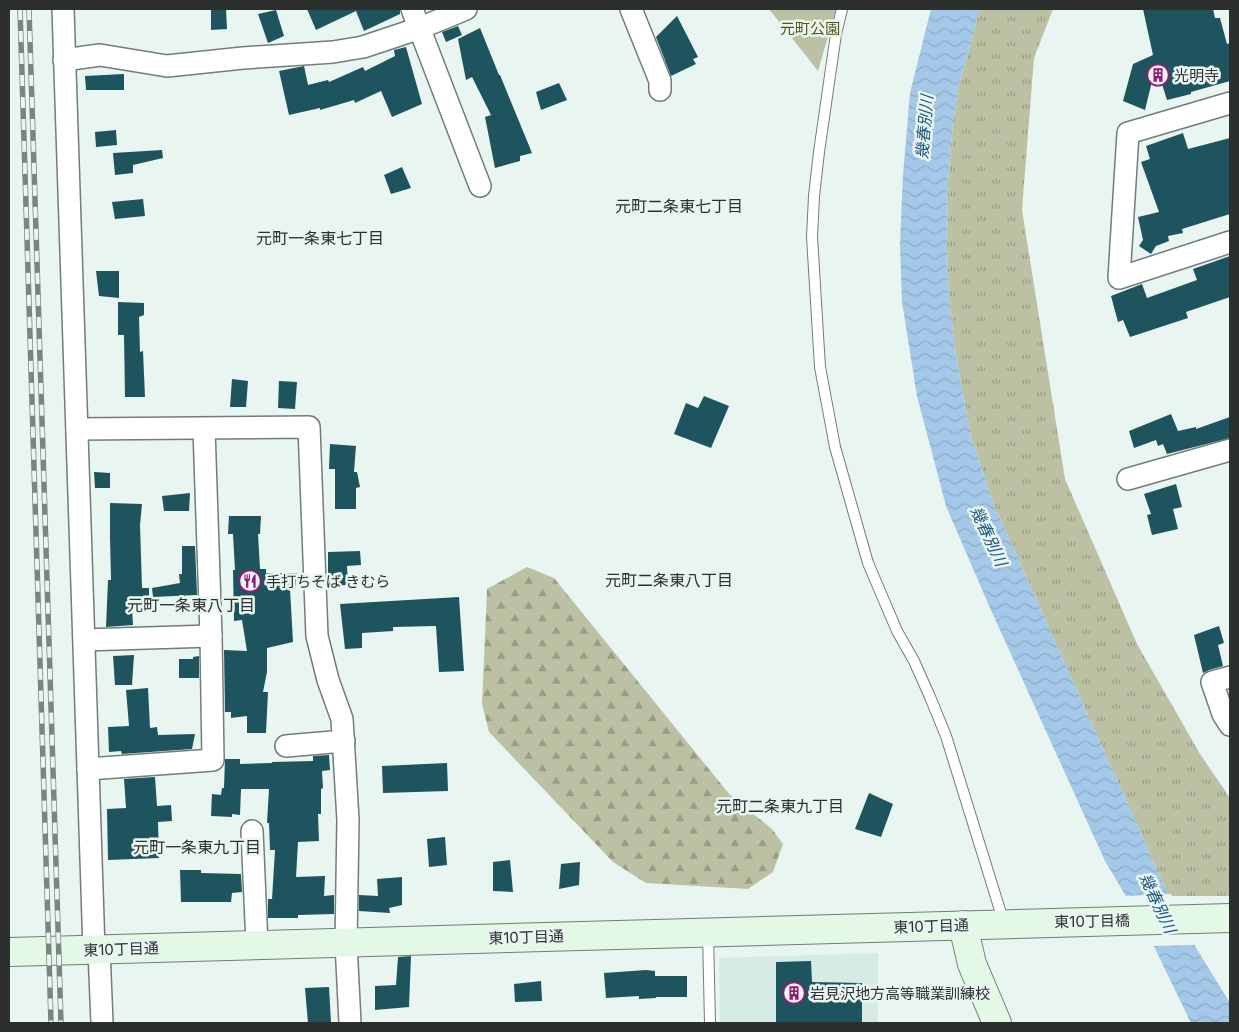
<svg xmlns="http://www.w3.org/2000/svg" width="1239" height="1032" viewBox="0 0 1239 1032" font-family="Inter,'Noto Sans JP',sans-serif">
  <defs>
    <pattern id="grass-tufts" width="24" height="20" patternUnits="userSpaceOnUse" patternTransform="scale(1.25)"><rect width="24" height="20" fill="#bdc1a4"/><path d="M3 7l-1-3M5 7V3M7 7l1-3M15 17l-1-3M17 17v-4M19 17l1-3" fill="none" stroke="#9a9d86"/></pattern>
    <pattern id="forest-firs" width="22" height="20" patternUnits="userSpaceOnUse" patternTransform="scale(1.25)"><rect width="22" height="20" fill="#bdc1a4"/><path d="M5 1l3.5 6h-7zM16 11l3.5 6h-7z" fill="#9a9d86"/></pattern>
    <pattern id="water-waves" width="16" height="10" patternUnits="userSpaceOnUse" patternTransform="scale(1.25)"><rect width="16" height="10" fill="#a4c8e7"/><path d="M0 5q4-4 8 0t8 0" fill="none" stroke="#8dacc6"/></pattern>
  </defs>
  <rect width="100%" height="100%" fill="#e8f5f1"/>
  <!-- built -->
  <polygon fill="#d6ebe5" points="878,953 878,1023 720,1023 719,958"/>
  <!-- grass -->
  <polygon fill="url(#grass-tufts)" points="979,9 1053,9 1034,58 1022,210 1065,479 1137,644 1200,754 1230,798 1230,896 1169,896 995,507 971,437 956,356 949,299 947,248 948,183 953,123 959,84 974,31"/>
  <!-- forest -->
  <polygon fill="url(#forest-firs)" points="527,567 554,578 730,795 772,829 783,844 773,872 748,889 646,883 613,862 489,732 482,704 487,589"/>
  <!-- park -->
  <polygon fill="#bdc1a4" points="769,9 836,9 818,71"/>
  <!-- water -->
  <polygon fill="url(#water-waves)" points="931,9 979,9 974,31 959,84 953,123 948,183 947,248 949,299 956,356 971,437 995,507 1169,896 1185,930 1230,1003 1230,1023 1191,1023 1146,930 1105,861 990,608 946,506 917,396 902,302 900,245 903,175 910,93"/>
  <!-- pier -->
  <polygon fill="#e8f5f1" points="1171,894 1187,929 1197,945 1151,946 1144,931 1123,896"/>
  <!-- building -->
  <g fill="#1e545d">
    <polygon points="211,9 226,9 227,29 211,30"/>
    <polygon points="307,9 400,9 400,14 364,31 356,11 316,30"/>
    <polygon points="1143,9 1213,9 1215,18 1220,18 1227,44 1230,43 1230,81 1191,92 1191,94 1167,100 1156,65 1145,110 1123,101 1133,64 1153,55"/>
    <polygon points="276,10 284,36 268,43 258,14"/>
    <polygon points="677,16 698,57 693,59 696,64 671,76 656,37"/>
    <polygon points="458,26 462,35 446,42 442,32"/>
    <polygon points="480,28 499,75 500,75 532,153 520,156 520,161 495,168 485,117 491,115 472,77 466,80 458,39"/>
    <polygon points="406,47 422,104 392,117 381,91 355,103 354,100 320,110 320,108 289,115 279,71 304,66 308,85 328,80 329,82 363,67 365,71 395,56 394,50"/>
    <polygon points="124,74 124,90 86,90 85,76"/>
    <polygon points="559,83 567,100 541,110 536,92"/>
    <polygon points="116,130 117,145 96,147 95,132"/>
    <polygon points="1183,133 1188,149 1230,138 1230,214 1182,229 1183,233 1168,236 1169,241 1156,246 1151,254 1139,246 1143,240 1138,217 1159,212 1141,162 1150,159 1146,146"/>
    <polygon points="162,150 163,158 133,165 133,173 115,175 113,153"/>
    <polygon points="402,167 411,188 391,194 384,175"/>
    <polygon points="143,199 145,216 115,219 112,202"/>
    <polygon points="1230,256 1230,297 1186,312 1188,318 1130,337 1123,320 1118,322 1111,296 1142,284 1147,298 1197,280 1193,269"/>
    <polygon points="96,271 119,271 119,298 99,296"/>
    <polygon points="118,302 144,303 144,315 139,317 140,352 143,351 145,397 125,397 124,335 118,335"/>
    <polygon points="232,379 248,381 246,407 230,407"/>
    <polygon points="279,381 297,382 295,409 278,408"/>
    <polygon points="704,396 729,406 711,448 674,434 686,403 698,408"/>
    <polygon points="1171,414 1178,431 1196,427 1196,429 1230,417 1230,438 1167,454 1163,444 1158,446 1156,440 1134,448 1129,431"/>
    <polygon points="330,444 356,446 354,472 357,472 360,487 356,488 356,509 335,509 335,469 329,469"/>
    <polygon points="94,472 110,473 110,488 95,488"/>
    <polygon points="1176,484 1182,507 1173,509 1178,529 1152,535 1147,515 1151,514 1144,494"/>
    <polygon points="190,493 189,511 164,511 162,496"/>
    <polygon points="110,503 142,504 140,525 142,588 149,588 149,606 132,608 133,625 106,627 108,580 111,580 110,538"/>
    <polygon points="229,516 261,516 260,534 258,534 260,569 266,569 266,573 297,573 295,589 290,589 293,642 267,648 267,672 263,692 268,692 266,733 247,733 247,716 231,718 231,712 225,712 224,650 247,651 242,620 234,621 233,570 235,570 233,534 228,534"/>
    <polygon points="182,546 195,546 197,595 153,597 152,588 180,583 179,574 182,574"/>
    <polygon points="360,551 361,565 347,566 348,585 328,586 328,552"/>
    <polygon points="459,597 464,671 439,672 436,626 393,627 393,631 362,633 362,648 345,649 340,604"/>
    <polygon points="1219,626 1224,643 1218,645 1223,666 1209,670 1203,673 1194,635"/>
    <polygon points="134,655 132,685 115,685 113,656"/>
    <polygon points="199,656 199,678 179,678 179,659 193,659 193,657"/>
    <polygon points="148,688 150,728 157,727 158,735 195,734 192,749 122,754 121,751 109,752 108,727 129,726 126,690"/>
    <polygon points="329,755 330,770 322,771 323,788 321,789 321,814 318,814 319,841 298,842 296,877 325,876 324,896 334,895 334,914 298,915 298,918 268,918 268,899 272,899 275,850 270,850 269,823 267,823 269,789 241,789 240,815 232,814 232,817 211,816 212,794 221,795 222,788 224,788 225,759 240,759 240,764 272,763 272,762 313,761 313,756"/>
    <polygon points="447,763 448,791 383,793 382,766"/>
    <polygon points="155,777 157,806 171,805 172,821 158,822 159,858 108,860 107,809 126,808 124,779"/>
    <polygon points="869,793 893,804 881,837 855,829"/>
    <polygon points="445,837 447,865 429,867 427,839"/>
    <polygon points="510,860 513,892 493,891 493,862"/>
    <polygon points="580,862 579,885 559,889 561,864"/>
    <polygon points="180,870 201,870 201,873 241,874 242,892 232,893 231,902 181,902"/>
    <polygon points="402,877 402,905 389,908 390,913 359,911 359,895 378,896 377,879"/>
    <polygon points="411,956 409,1007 375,1010 375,986 396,985 398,957"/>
    <polygon points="811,961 812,982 862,983 862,1023 776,1023 776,962"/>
    <polygon points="646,970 655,971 655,976 687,976 687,997 656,997 656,998 639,999 639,996 606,998 604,973"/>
    <polygon points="541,981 542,1001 515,1002 514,984"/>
    <polygon points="329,987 331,1023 308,1023 305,988"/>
  </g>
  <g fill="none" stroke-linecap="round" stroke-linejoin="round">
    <!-- lane casing -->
    <g stroke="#717d7a" stroke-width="12">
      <g id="lane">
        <polyline points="842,9 836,34 819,152 814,196 812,237 820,367 835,447 868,563 897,631 914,661 930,697 946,736 1004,923"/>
        <polyline points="708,933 710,1023"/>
      </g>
    </g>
    <!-- street casing -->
    <g stroke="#717d7a" stroke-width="24">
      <g id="street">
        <polyline points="63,9 94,950"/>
        <polyline points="412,9 480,186"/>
        <polyline points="631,9 660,81 660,90"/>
        <polyline points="64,60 100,55 167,66 243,58 333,52 363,47 420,28 466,9"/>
        <polyline points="1230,103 1128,133 1119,278 1230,242"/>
        <polyline points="77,429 309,427 317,636 328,680 342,719 348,820 346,943 350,1023"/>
        <polyline points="1128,479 1230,450"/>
        <polyline points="84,640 211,636"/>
        <polyline points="1230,677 1212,682 1223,714 1230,725"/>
        <polyline points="286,746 344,741"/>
        <polyline points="88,769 213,760 211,636 204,429"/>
        <polyline points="252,831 257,945"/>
        <polyline points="99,950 102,1023"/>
      </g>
    </g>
    <!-- secondary casing -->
    <g stroke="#717d7a" stroke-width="30">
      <g id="secondary">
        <polyline points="963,925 972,964 997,1023"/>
        <polyline points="9,952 1230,918"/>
      </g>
    </g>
    <!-- lane -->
    <use href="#lane" stroke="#fff" stroke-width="10"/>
    <!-- street -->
    <use href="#street" stroke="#fff" stroke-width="21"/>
    <!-- secondary -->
    <use href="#secondary" stroke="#e4f9e5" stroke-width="28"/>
    <!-- rail casing -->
    <g stroke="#7c8482" stroke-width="5.5">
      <g id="rail">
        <polyline points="20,9 51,1023"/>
        <polyline points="29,9 61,1023"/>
      </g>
    </g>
    <!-- rail -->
    <use href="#rail" stroke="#e8f5f1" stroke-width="4" stroke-dasharray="11" stroke-linecap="butt"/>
  </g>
  <!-- icons -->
  <defs>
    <g id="building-ring" transform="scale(1.125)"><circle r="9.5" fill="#e8f5f1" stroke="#941a75" stroke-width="1.5"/><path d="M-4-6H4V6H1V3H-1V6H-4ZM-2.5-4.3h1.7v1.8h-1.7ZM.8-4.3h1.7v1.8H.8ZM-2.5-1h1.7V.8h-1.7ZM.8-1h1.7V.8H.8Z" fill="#941a75"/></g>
    <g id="restaurant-ring" transform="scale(1.125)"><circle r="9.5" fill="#e8f5f1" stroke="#941a75" stroke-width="1.5"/><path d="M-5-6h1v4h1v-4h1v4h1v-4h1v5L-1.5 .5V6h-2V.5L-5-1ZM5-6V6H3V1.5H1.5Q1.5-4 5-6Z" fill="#941a75"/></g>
  </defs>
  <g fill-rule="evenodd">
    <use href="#building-ring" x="1158" y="75"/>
    <use href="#restaurant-ring" x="250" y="581"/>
    <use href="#building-ring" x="794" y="993"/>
  </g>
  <g text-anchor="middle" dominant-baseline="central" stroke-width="5" stroke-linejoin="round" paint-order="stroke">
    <!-- park labels -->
    <g font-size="15" fill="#535713" stroke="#e8f5f1">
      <text x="810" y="28">元町公園</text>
    </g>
    <!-- poi labels -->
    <g font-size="15" fill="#2b302f" stroke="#e8f5f1" text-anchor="start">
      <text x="1174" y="75">光明寺</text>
      <text x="266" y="581">手打ちそば きむら</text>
      <text x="810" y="993">岩見沢地方高等職業訓練校</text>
    </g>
    <!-- street labels -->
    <g font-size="15" fill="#2b302f" stroke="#e8f5f1">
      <text transform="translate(1092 921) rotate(-1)">東10丁目橋</text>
      <text transform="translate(931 926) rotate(-2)">東10丁目通</text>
      <text transform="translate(526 937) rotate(-2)">東10丁目通</text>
      <text transform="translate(121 949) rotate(-2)">東10丁目通</text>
    </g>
    <!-- water labels -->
    <g font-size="16" font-style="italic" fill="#1e577f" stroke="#e8f5f1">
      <text transform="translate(924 127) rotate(-85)">幾春別川</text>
      <text transform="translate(989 536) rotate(65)">幾春別川</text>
      <text transform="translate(1158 903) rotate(65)">幾春別川</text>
    </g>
    <!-- neighbourhood labels -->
    <g font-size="16" fill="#2b302f" stroke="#e8f5f1">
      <text x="679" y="206">元町二条東七丁目</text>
      <text x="320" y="238">元町一条東七丁目</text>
      <text x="669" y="580">元町二条東八丁目</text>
      <text x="191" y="605">元町一条東八丁目</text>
      <text x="780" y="806">元町二条東九丁目</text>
      <text x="197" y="847">元町一条東九丁目</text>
    </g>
  </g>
  <!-- border -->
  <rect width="1239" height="1032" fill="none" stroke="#2b302f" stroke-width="20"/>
</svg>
